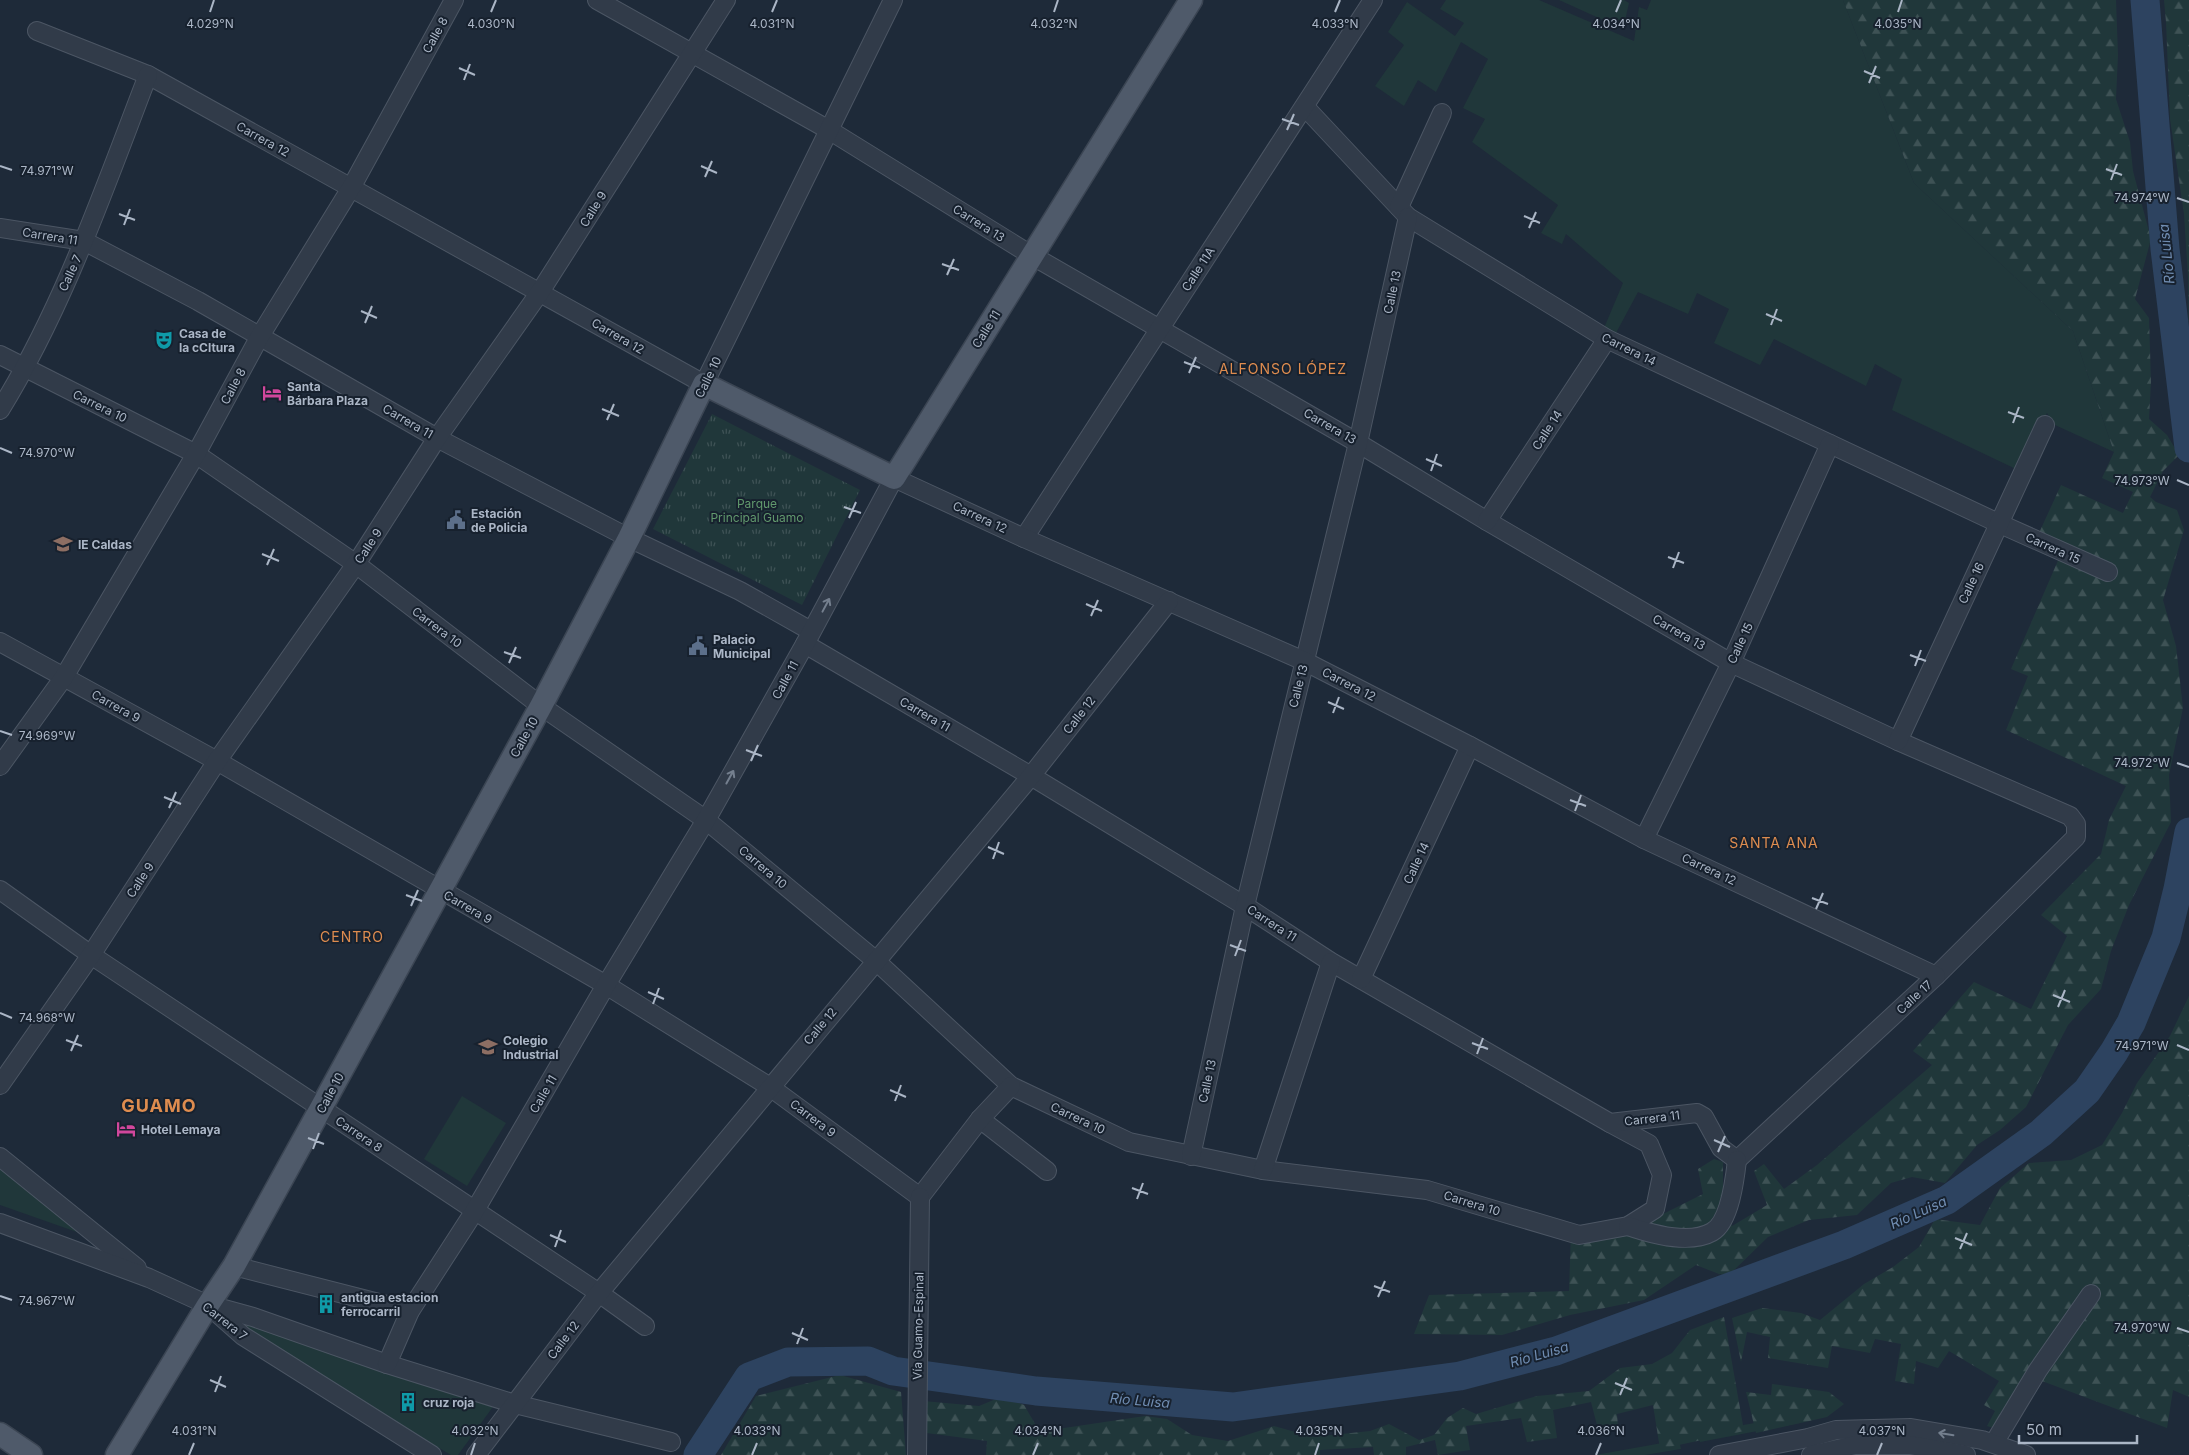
<svg xmlns="http://www.w3.org/2000/svg" width="2189" height="1455" viewBox="0 0 2189 1455" font-family="Inter,sans-serif">
  <defs>
    <pattern id="forest-firs" width="22" height="20" patternUnits="userSpaceOnUse" patternTransform="scale(1.25)"><rect width="22" height="20" fill="#20373a"/><path d="M5 1l3.5 6h-7zM16 11l3.5 6h-7z" fill="#3e5255"/></pattern>
    <pattern id="park-tufts" width="24" height="20" patternUnits="userSpaceOnUse" patternTransform="scale(1.25)"><rect width="24" height="20" fill="#20373a"/><path d="M3 7l-1-3M5 7V3M7 7l1-3M15 17l-1-3M17 17v-4M19 17l1-3" fill="none" stroke="#3e5255"/></pattern>
  </defs>
  <rect width="100%" height="100%" fill="#1e2a39"/>
  <!-- grass -->
  <g fill="#20373a">
    <polygon points="1446,0 1539,0 1634,41 1639,7 1647,10 1651,0 1843,0 1914,183 2073,331 2114,452 2055,425 2047,413 2018,470 1892,410 1902,379 1875,364 1866,386 1774,339 1760,365 1714,343 1729,309 1697,293 1688,314 1638,292 1616,333 1604,328 1623,283 1566,234 1562,244 1541,233 1558,205 1472,142 1485,119 1463,108 1488,59 1461,42 1436,92 1418,80 1404,106 1375,86 1404,45 1388,32 1407,2 1455,36 1464,23 1440,9"/>
    <polygon points="1559,0 1624,0 1629,3 1623,29"/>
    <polygon points="462,1096 506,1123 467,1186 424,1159"/>
    <polygon points="0,1164 108,1243 0,1205"/>
    <polygon points="221,1297 388,1368 500,1397 458,1455 451,1455 213,1314"/>
    <polygon points="1800,1415 1800,1423 1700,1442 1698,1433"/>
    <polygon points="1679,1440 1681,1449 1645,1455 1595,1455"/>
  </g>
  <!-- forest -->
  <g fill="url(#forest-firs)">
    <polygon points="1843,0 2116,0 2118,55 2116,99 2130,142 2133,171 2151,239 2135,299 2149,318 2151,382 2149,419 2167,435 2179,455 2163,471 2150,497 2156,502 2177,510 2184,530 2163,600 2176,646 2183,708 2169,775 2171,822 2129,905 2111,951 2101,989 2068,1025 2026,1107 2000,1130 1977,1145 1945,1183 1912,1177 1891,1183 1857,1215 1809,1220 1768,1237 1729,1275 1719,1274 1696,1265 1644,1300 1570,1315 1502,1335 1414,1334 1429,1295 1569,1291 1571,1231 1665,1213 1703,1194 1698,1169 1714,1159 1723,1162 1723,1197 1732,1226 1767,1205 1754,1171 1764,1164 1784,1189 1817,1165 1932,1065 1913,1051 1974,982 2031,1009 2067,936 2041,915 2101,854 2109,820 2126,786 2006,730 2028,676 2011,669 2060,556 2039,533 2061,485 2123,513 2133,492 2102,478 2114,452 2073,331 1914,183"/>
    <polygon points="2164,0 2189,0 2189,344 2188,277 2184,214 2170,119 2166,22"/>
    <polygon points="2189,996 2189,1397 2173,1390 2167,1428 2034,1378 2006,1432 1987,1426 1995,1411 1984,1405 1999,1381 1949,1351 1938,1368 1916,1361 1914,1384 1895,1381 1901,1344 1875,1339 1870,1353 1832,1346 1828,1368 1768,1358 1770,1337 1747,1332 1741,1362 1732,1318 1762,1308 1801,1313 1820,1320 1864,1284 1893,1267 1919,1247 1935,1219 1980,1225 2000,1188 2029,1163 2071,1160 2102,1145 2122,1113 2137,1083 2170,1036"/>
    <polygon points="1724,1317 1744,1431 1660,1449 1653,1405 1617,1414 1618,1427 1598,1429 1591,1402 1553,1410 1557,1438 1527,1442 1521,1418 1466,1426 1470,1450 1438,1455 1435,1440 1406,1447 1406,1455 1374,1455 1373,1447 1320,1450 1320,1455 986,1455 987,1441 919,1432 923,1401 979,1406 1003,1396 1024,1405 1037,1427 1064,1428 1145,1416 1167,1419 1192,1435 1228,1441 1274,1426 1313,1437 1370,1431 1389,1424 1419,1440 1434,1435 1447,1418 1463,1408 1476,1414 1537,1396 1589,1391 1620,1368 1652,1364 1672,1353 1690,1330"/>
    <polygon points="840,1375 901,1392 906,1455 721,1455 756,1396"/>
    <polygon points="1772,1384 1829,1392 1844,1404 1827,1417 1756,1433 1746,1392 1771,1395"/>
  </g>
  <!-- park -->
  <polygon fill="url(#park-tufts)" points="712,414 860,490 802,605 653,529"/>
  <g fill="none" stroke-linecap="round" stroke-linejoin="round">
    <!-- river -->
    <g stroke="#2d4360" stroke-width="29">
      <polyline points="2145,0 2165,249 2189,448"/>
      <polyline points="698,1455 749,1377 788,1362 868,1361 893,1371 1036,1391 1233,1407 1460,1376 1556,1351 1844,1245 1947,1200 2041,1133 2087,1091 2114,1052 2131,1023 2166,938 2178,889 2189,832"/>
    </g>
    <!-- minor casing -->
    <g stroke="#4c5664" stroke-width="20">
      <g id="minor">
        <polyline points="597,0 829,130 1031,255 1358,443 1487,521 1731,663 1898,741 2070,816 2076,824 2076,837 1936,976 1737,1160"/>
        <polyline points="37,31 148,75 704,384 893,0"/>
        <polyline points="1305,107 1408,217 1607,339 1998,523 2108,572"/>
        <polyline points="1399,207 1442,113"/>
        <polyline points="0,228 84,241 198,301 437,438 629,538 740,591 811,631"/>
        <polyline points="0,355 196,454 356,564 541,706 706,820 875,960 1011,1086 1129,1142 1263,1170 1427,1190 1579,1235 1628,1226 1655,1209 1662,1175 1649,1144 1610,1123"/>
        <path d="M0,410C64,306 104,189 148,75"/>
        <polyline points="1487,521 1607,339"/>
        <polyline points="1024,538 1373,0"/>
        <polyline points="0,642 217,761 606,985 770,1087 920,1197"/>
        <polyline points="805,644 1031,776 1245,906 1331,962 1610,1123 1697,1113 1704,1117 1721,1148 1737,1160"/>
        <polyline points="1898,741 2045,425"/>
        <polyline points="0,766 64,677 196,454 260,336 351,188 454,0"/>
        <polyline points="1644,839 1731,663 1830,444"/>
        <polyline points="0,890 91,955 599,1293 645,1326"/>
        <polyline points="1361,979 1470,746"/>
        <polyline points="0,1085 91,955 217,761 356,564 437,438 540,292 726,0"/>
        <polyline points="980,1119 1047,1171"/>
        <polyline points="1191,1156 1245,906 1358,443 1408,217"/>
        <polyline points="0,1157 137,1268"/>
        <polyline points="1263,1170 1331,962"/>
        <polyline points="920,1197 980,1119 1011,1086"/>
        <polyline points="0,1223 149,1278 208,1305 243,1336 432,1455"/>
        <path d="M1628,1226C1651,1234 1689,1245 1712,1232C1730,1222 1735,1178 1737,1160"/>
        <polyline points="234,1266 410,1311"/>
        <polyline points="213,1306 253,1317 387,1364 515,1404 671,1442"/>
        <polyline points="387,1364 410,1311 474,1212 606,985 706,820 805,644 894,478 1024,538 1304,661 1470,746 1644,839 1936,976"/>
        <polyline points="1994,1443 2038,1370 2091,1294"/>
        <polyline points="476,1455 599,1293 1031,776 1169,601"/>
        <polyline points="917,1455 920,1197"/>
        <polyline points="1719,1455 1808,1438 1836,1430 1911,1428 1982,1440 2026,1455"/>
        <polyline points="1811,1455 1855,1445 1910,1445 1966,1455"/>
      </g>
    </g>
    <!-- major casing -->
    <g stroke="#3b4553" stroke-width="25">
      <g id="major">
        <polyline points="0,1434 31,1455"/>
        <polyline points="117,1455 208,1305 234,1266 321,1108 541,706 629,538 704,384 894,478 1191,0"/>
      </g>
    </g>
    <!-- minor -->
    <use href="#minor" stroke="#313b49" stroke-width="18"/>
    <!-- major -->
    <use href="#major" stroke="#4f5a6a" stroke-width="22"/>
  </g>
  <!-- one-way arrows -->
  <defs><path id="oneway-shaft" d="M-6 0H5M1.5-3L5.5 0L1.5 3" fill="none" stroke-width="1.6" stroke-linecap="round" stroke-linejoin="round" transform="scale(1.25)"/></defs>
  <g stroke="#747f8e">
    <use href="#oneway-shaft" transform="translate(826 605) rotate(-62)"/>
    <use href="#oneway-shaft" transform="translate(730 777) rotate(-61)"/>
    <use href="#oneway-shaft" transform="translate(1946 1434) rotate(-171)"/>
  </g>
  <!-- ticks -->
  <path fill="none" stroke="#abb6c6" stroke-width="2" d="M210,12L214,0M491,12L496,0M772,12L777,0M1054,12L1058,0M1335,12L1340,0M1616,12L1621,0M1898,12L1902,0M459,68L475,75M1864,71L1880,78M464,80L470,64M1869,83L1876,66M1282,119L1299,125M1287,130L1294,114M0,166L12,170M701,166L717,173M2106,169L2122,175M705,177L712,161M2111,180L2117,164M2177,198L2189,202M119,214L135,220M1524,216L1540,223M124,225L130,209M1529,228L1536,212M942,264L959,270M947,275L954,259M361,311L377,318M1766,314L1782,321M365,323L372,306M1771,325L1777,309M1184,362L1200,368M1189,373L1196,357M602,409L619,416M2008,412L2024,418M607,420L614,404M2013,423L2019,407M0,448L12,453M1426,459L1442,466M1431,471L1437,454M2177,480L2189,485M844,507L861,513M849,518L856,502M262,554L279,561M1668,557L1684,563M267,565L274,549M1673,568L1679,552M1086,604L1102,611M1091,616L1098,600M504,652L521,658M1910,655L1926,661M509,663L516,647M1915,666L1921,650M1328,702L1344,709M1333,713L1339,697M0,731L12,735M746,750L762,756M751,761L758,745M2177,763L2189,767M164,797L181,804M1570,800L1586,806M169,808L176,792M1575,811L1581,795M988,847L1004,854M993,859L999,842M406,895L422,901M1812,898L1828,904M411,906L418,890M1816,909L1823,893M1230,945L1246,951M1235,956L1241,940M648,992L664,999M2053,995L2070,1002M653,1004L659,988M2058,1007L2065,990M0,1013L12,1018M66,1040L82,1046M1472,1043L1488,1049M2177,1045L2189,1050M71,1051L78,1035M1477,1054L1483,1038M890,1090L906,1097M895,1101L901,1085M308,1138L324,1144M1714,1140L1730,1147M313,1149L319,1133M1718,1152L1725,1136M1132,1188L1148,1194M1137,1199L1143,1183M550,1235L566,1242M1955,1238L1972,1245M555,1247L561,1230M1960,1249L1967,1233M1374,1286L1390,1292M0,1296L12,1300M1378,1297L1385,1281M2177,1328L2189,1332M792,1333L808,1340M797,1344L803,1328M210,1380L226,1387M1615,1383L1632,1390M215,1392L221,1376M1620,1395L1627,1378M189,1455L194,1443M471,1455L475,1443M752,1455L757,1443M1033,1455L1038,1443M1315,1455L1319,1443M1596,1455L1601,1443M1877,1455L1882,1443"/>
  <!-- icons -->
  <defs>
    <g id="theatre-bare" transform="scale(1.5)"><path d="M-5-5.5Q0-4 5-5.5V0Q5 5 0 6Q-5 5-5 0ZM-3.3-2.5H-1v1.5H-3.3ZM1-2.5H3.3v1.5H1ZM-2.8 1Q0 5.5 2.8 1Z" fill="#0f9aa8" stroke="#17212e" stroke-width="2.5" paint-order="stroke"/></g>
    <g id="hotel-bare" transform="scale(1.5)"><path d="M-6-4.5h1.5V1H6V5H4.5V3h-9V5H-6ZM-4 0a1.8 1.8 0 1 1 3.6 0ZM.5 0V-2.5h3Q6-2.5 6 0Z" fill="#d1479c" stroke="#17212e" stroke-width="2.5" paint-order="stroke"/></g>
    <g id="civic-bare" transform="scale(1.5)"><path d="M-.6-6.5H3V-4.5H.6V-3L4-1V1h2V6H-6V1h2V-1L-.6-3ZM-1.2 2.5V6h2.4V2.5Z" fill="#5c6f8a" stroke="#17212e" stroke-width="2.5" paint-order="stroke"/></g>
    <g id="school-bare" transform="scale(1.5)"><path d="M0-5L7-2L0 1L-7-2ZM-4 1L0 2.5L4 1V4Q0 6-4 4Z" fill="#8d6e63" stroke="#17212e" stroke-width="2.5" paint-order="stroke"/></g>
    <g id="building-bare" transform="scale(1.5)"><path d="M-4-6H4V6H1V3H-1V6H-4ZM-2.5-4.3h1.7v1.8h-1.7ZM.8-4.3h1.7v1.8H.8ZM-2.5-1h1.7V.8h-1.7ZM.8-1h1.7V.8H.8Z" fill="#0f9aa8" stroke="#17212e" stroke-width="2.5" paint-order="stroke"/></g>
  </defs>
  <g fill-rule="evenodd">
    <use href="#theatre-bare" x="164" y="340"/>
    <use href="#hotel-bare" x="272" y="393"/>
    <use href="#civic-bare" x="456" y="520"/>
    <use href="#school-bare" x="63" y="544"/>
    <use href="#civic-bare" x="698" y="646"/>
    <use href="#school-bare" x="488" y="1047"/>
    <use href="#hotel-bare" x="126" y="1129"/>
    <use href="#building-bare" x="326" y="1304"/>
    <use href="#building-bare" x="408" y="1402"/>
  </g>
  <g text-anchor="middle" dominant-baseline="central" stroke-width="4" stroke-linejoin="round" paint-order="stroke">
    <!-- street labels -->
    <g font-size="12" fill="#abb6c6" stroke="#17212e">
      <text transform="translate(435 35) rotate(-61)">Calle 8</text>
      <text transform="translate(263 139) rotate(29)">Carrera 12</text>
      <text transform="translate(593 209) rotate(-58)">Calle 9</text>
      <text transform="translate(979 223) rotate(32)">Carrera 13</text>
      <text transform="translate(50 236) rotate(9)">Carrera 11</text>
      <text transform="translate(1198 269) rotate(-57)">Calle 11A</text>
      <text transform="translate(70 273) rotate(-65)">Calle 7</text>
      <text transform="translate(1392 292) rotate(-78)">Calle 13</text>
      <text transform="translate(986 329) rotate(-58)">Calle 11</text>
      <text transform="translate(618 336) rotate(30)">Carrera 12</text>
      <text transform="translate(1629 349) rotate(26)">Carrera 14</text>
      <text transform="translate(708 377) rotate(-64)">Calle 10</text>
      <text transform="translate(233 386) rotate(-62)">Calle 8</text>
      <text transform="translate(100 406) rotate(26)">Carrera 10</text>
      <text transform="translate(408 421) rotate(30)">Carrera 11</text>
      <text transform="translate(1330 426) rotate(30)">Carrera 13</text>
      <text transform="translate(1547 430) rotate(-57)">Calle 14</text>
      <text transform="translate(980 517) rotate(25)">Carrera 12</text>
      <text transform="translate(368 546) rotate(-57)">Calle 9</text>
      <text transform="translate(2053 548) rotate(24)">Carrera 15</text>
      <text transform="translate(1971 583) rotate(-65)">Calle 16</text>
      <text transform="translate(437 627) rotate(37)">Carrera 10</text>
      <text transform="translate(1679 632) rotate(30)">Carrera 13</text>
      <text transform="translate(1740 643) rotate(-65)">Calle 15</text>
      <text transform="translate(785 680) rotate(-61)">Calle 11</text>
      <text transform="translate(1349 684) rotate(27)">Carrera 12</text>
      <text transform="translate(1298 686) rotate(-76)">Calle 13</text>
      <text transform="translate(116 706) rotate(29)">Carrera 9</text>
      <text transform="translate(925 714) rotate(30)">Carrera 11</text>
      <text transform="translate(1079 715) rotate(-52)">Calle 12</text>
      <text transform="translate(524 737) rotate(-61)">Calle 10</text>
      <text transform="translate(1416 863) rotate(-65)">Calle 14</text>
      <text transform="translate(763 867) rotate(40)">Carrera 10</text>
      <text transform="translate(1709 869) rotate(25)">Carrera 12</text>
      <text transform="translate(140 880) rotate(-57)">Calle 9</text>
      <text transform="translate(468 907) rotate(30)">Carrera 9</text>
      <text transform="translate(1272 923) rotate(33)">Carrera 11</text>
      <text transform="translate(1914 997) rotate(-43)">Calle 17</text>
      <text transform="translate(820 1026) rotate(-50)">Calle 12</text>
      <text transform="translate(1207 1081) rotate(-78)">Calle 13</text>
      <text transform="translate(330 1093) rotate(-62)">Calle 10</text>
      <text transform="translate(543 1094) rotate(-60)">Calle 11</text>
      <text transform="translate(813 1118) rotate(37)">Carrera 9</text>
      <text transform="translate(1078 1118) rotate(25)">Carrera 10</text>
      <text transform="translate(1652 1118) rotate(-7)">Carrera 11</text>
      <text transform="translate(359 1134) rotate(34)">Carrera 8</text>
      <text transform="translate(1472 1203) rotate(17)">Carrera 10</text>
      <text transform="translate(225 1321) rotate(38)">Carrera 7</text>
      <text transform="translate(918 1326) rotate(-89)">Vía Guamo-Espinal</text>
      <text transform="translate(563 1340) rotate(-53)">Calle 12</text>
    </g>
    <!-- poi labels -->
    <g font-size="12" font-weight="bold" fill="#abb6c6" stroke="#17212e" text-anchor="start">
      <text x="179" y="333">Casa de<tspan x="179" dy="14">la cCltura</tspan></text>
      <text x="287" y="386">Santa<tspan x="287" dy="14">Bárbara Plaza</tspan></text>
      <text x="471" y="513">Estación<tspan x="471" dy="14">de Policia</tspan></text>
      <text x="78" y="544">IE Caldas</text>
      <text x="713" y="639">Palacio<tspan x="713" dy="14">Municipal</tspan></text>
      <text x="503" y="1040">Colegio<tspan x="503" dy="14">Industrial</tspan></text>
      <text x="141" y="1129">Hotel Lemaya</text>
      <text x="341" y="1297">antigua estacion<tspan x="341" dy="14">ferrocarril</tspan></text>
      <text x="423" y="1402">cruz roja</text>
    </g>
    <!-- park labels -->
    <g font-size="12" fill="#61996d" stroke="#17212e">
      <text x="757" y="503">Parque<tspan x="757" dy="14">Principal Guamo</tspan></text>
    </g>
    <!-- water labels -->
    <g font-size="14" font-style="italic" fill="#708db2" stroke="#17212e">
      <text transform="translate(2166 254) rotate(-96)">Río Luisa</text>
      <text transform="translate(1918 1212) rotate(-24)">Río Luisa</text>
      <text transform="translate(1539 1354) rotate(-16)">Río Luisa</text>
      <text transform="translate(1140 1400) rotate(5)">Río Luisa</text>
    </g>
    <!-- neighbourhood labels -->
    <g font-size="14" letter-spacing="1" fill="#de8c4f" stroke="#17212e">
      <text x="1283" y="368">ALFONSO LÓPEZ</text>
      <text x="1774" y="842">SANTA ANA</text>
      <text x="352" y="936">CENTRO</text>
    </g>
    <!-- district labels -->
    <g font-size="18" font-weight="bold" letter-spacing="1" fill="#de8c4f" stroke="#17212e">
      <text x="159" y="1105">GUAMO</text>
    </g>
  </g>
  <g font-size="12" text-anchor="middle" fill="#abb6c6" stroke="#17212e" stroke-width="4" stroke-linejoin="round" paint-order="stroke">
    <text x="491" y="28">4.030°N</text>
    <text x="210" y="28">4.029°N</text>
    <text x="772" y="28">4.031°N</text>
    <text x="1054" y="28">4.032°N</text>
    <text x="1335" y="28">4.033°N</text>
    <text x="1616" y="28">4.034°N</text>
    <text x="1898" y="28">4.035°N</text>
    <text x="47" y="175">74.971°W</text>
    <text x="2142" y="202">74.974°W</text>
    <text x="47" y="457">74.970°W</text>
    <text x="2142" y="485">74.973°W</text>
    <text x="47" y="740">74.969°W</text>
    <text x="2142" y="767">74.972°W</text>
    <text x="47" y="1022">74.968°W</text>
    <text x="2142" y="1050">74.971°W</text>
    <text x="47" y="1305">74.967°W</text>
    <text x="2142" y="1332">74.970°W</text>
    <text x="194" y="1435">4.031°N</text>
    <text x="475" y="1435">4.032°N</text>
    <text x="757" y="1435">4.033°N</text>
    <text x="1038" y="1435">4.034°N</text>
    <text x="1319" y="1435">4.035°N</text>
    <text x="1601" y="1435">4.036°N</text>
    <text x="1882" y="1435">4.037°N</text>
  </g>
  <!-- scale -->
  <path d="M2019 1435v8h118v-8" fill="none" stroke="#abb6c6" stroke-width="2.5"/>
  <text x="2026" y="1435" font-size="15" fill="#abb6c6" stroke="#17212e" stroke-width="4" paint-order="stroke">50 m</text>
</svg>
